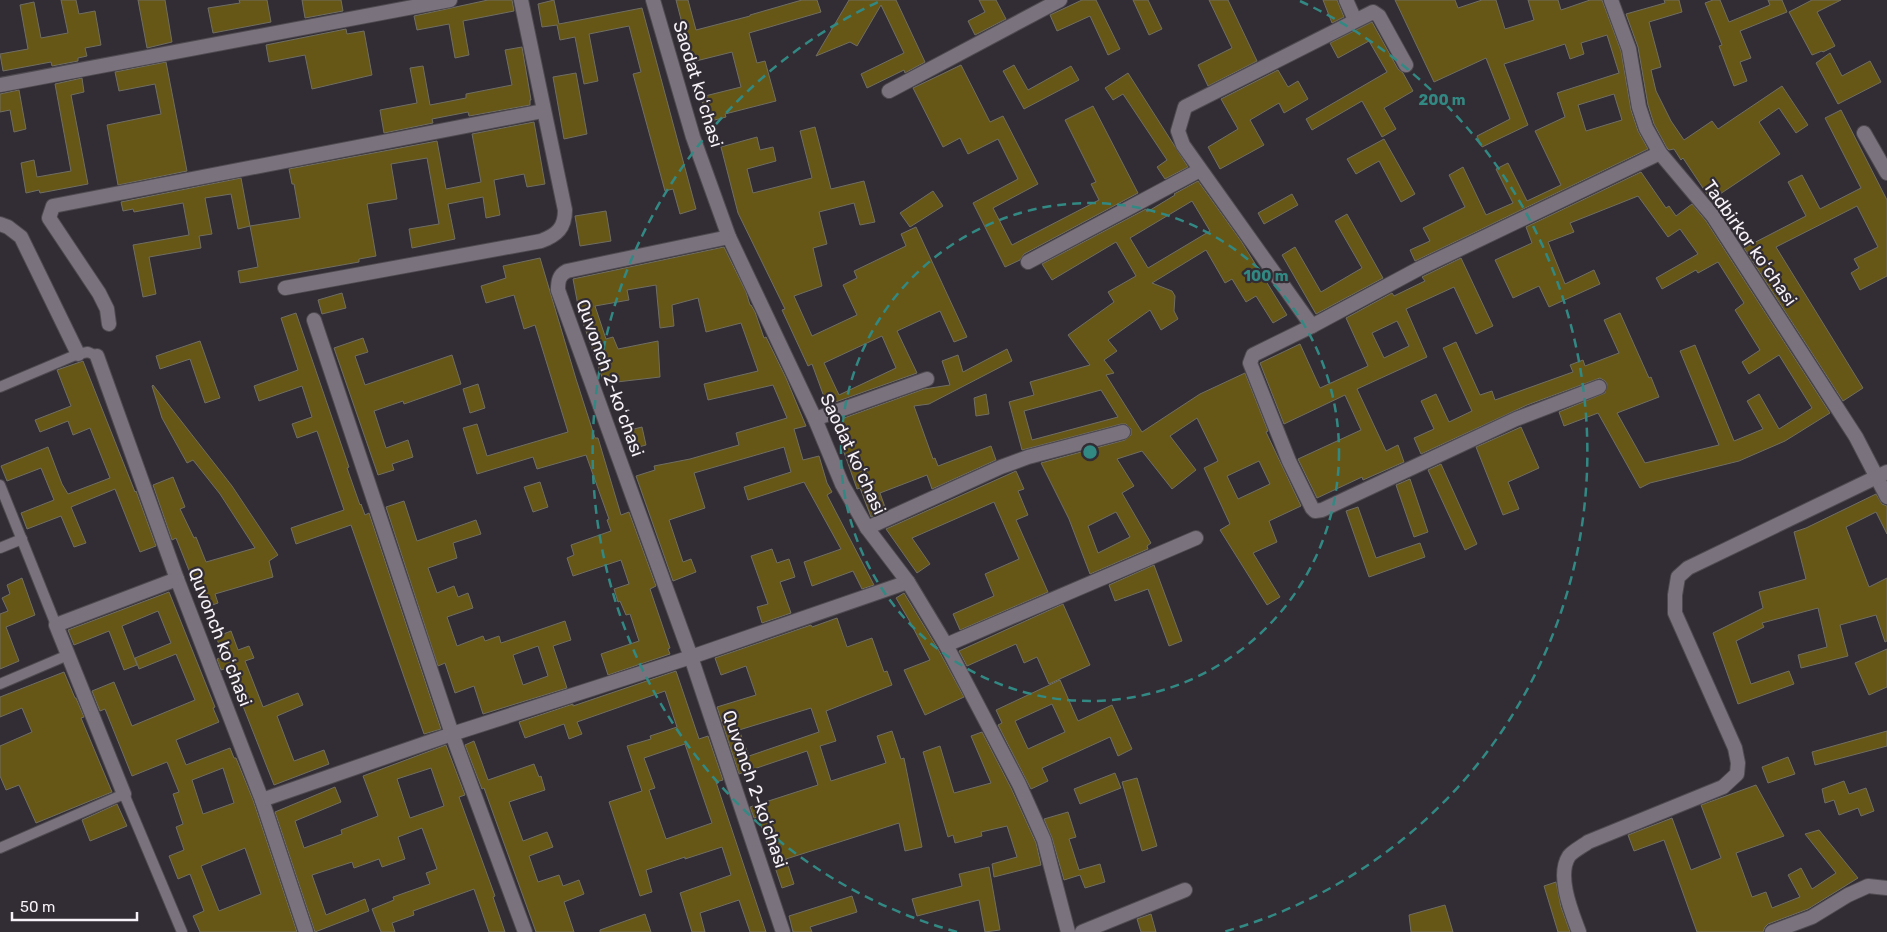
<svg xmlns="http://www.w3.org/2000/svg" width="1887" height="932" viewBox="0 0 1887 932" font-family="Rubik,sans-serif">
  <rect width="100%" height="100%" fill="#322c34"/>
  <!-- building -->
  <g fill="#665717" stroke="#706e63" fill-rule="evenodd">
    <polygon points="61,0 76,0 79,14 95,11 101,45 85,48 87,56 78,58 78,61 52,66 51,62 3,71 0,54 28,49 20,5 34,2 41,38 68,33"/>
    <polygon points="138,0 165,0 172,42 147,48"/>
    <polygon points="239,0 267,0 271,22 213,33 208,8 240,3"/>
    <polygon points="302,0 341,0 343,11 305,18"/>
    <polygon points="488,0 512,0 514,11 463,21 469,55 455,58 449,24 417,30 414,16"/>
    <polygon points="554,0 559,24 642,8 696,209 680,214 673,189 665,191 633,74 641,72 629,26 589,34 598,81 584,84 575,37 560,40 557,25 542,27 538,4"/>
    <polygon points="676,0 688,0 696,30 750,16 750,15 802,0 817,0 821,12 749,33 757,63 765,61 776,101 725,114 726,117 707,122 701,97 741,87 732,52 692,62"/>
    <polygon points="849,0 896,0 925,62 905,73 904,70 867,88 861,74 904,53 881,5 857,46 850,42 816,56"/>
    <polygon points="979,0 996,0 1006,19 975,35 968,21 985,12"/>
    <polygon points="1082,0 1096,0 1120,49 1108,55 1090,16 1057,31 1050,15"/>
    <polygon points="1133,0 1148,0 1162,29 1149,35"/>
    <polygon points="1209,0 1228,0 1257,61 1208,86 1198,65 1232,48"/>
    <polygon points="1323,0 1337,0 1344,17 1332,23"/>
    <path d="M1395,0H1455L1458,8L1482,0H1496L1505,29L1534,20L1528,0H1558L1561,10L1590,0H1602L1621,51L1631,110L1638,131L1648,149L1415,261L1410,250L1430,241L1423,228L1465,207L1449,175L1463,167L1486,215L1513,203L1496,169L1508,163L1527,201L1561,185L1535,131L1565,117L1557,93L1619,73L1607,35L1581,43L1584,54L1570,59L1565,44L1504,64L1528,125L1482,147L1477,136L1510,119L1486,58L1434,82ZM1614,94L1622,120L1586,131L1578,105Z"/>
    <polygon points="1664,0 1679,0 1682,12 1649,22 1661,67 1651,70 1656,91 1671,121 1684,140 1712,121 1718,129 1782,86 1808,125 1796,133 1779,108 1759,122 1780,154 1711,200 1683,158 1681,160 1674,149 1669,150 1667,148 1654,124 1648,105 1638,47 1626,14 1665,3"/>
    <polygon points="1713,0 1720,0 1729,22 1770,5 1768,0 1782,0 1787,12 1740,31 1751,58 1740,62 1747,81 1734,86 1719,46 1722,45 1705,3"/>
    <polygon points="1812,0 1841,0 1817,12 1835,46 1823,52 1822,51 1812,55 1789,12"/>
    <polygon points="1372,22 1398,69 1403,73 1413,91 1384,108 1396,129 1382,137 1362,101 1312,130 1306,119 1387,72 1369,41 1338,58 1330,43"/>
    <polygon points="346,29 347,34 364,31 372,75 312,89 305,55 269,62 266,45"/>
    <polygon points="522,47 531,100 530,100 530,105 469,116 468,112 432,119 433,123 384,133 380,110 417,103 410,68 423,66 430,105 466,98 466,94 512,85 505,50"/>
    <polygon points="1830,53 1842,76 1870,61 1881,82 1838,104 1816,63"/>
    <polygon points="166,62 187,171 118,185 107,125 161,114 155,84 119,91 115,72"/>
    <polygon points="961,65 990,122 1003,116 1038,184 993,208 1012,245 1099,200 1091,184 1096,182 1065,120 1093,106 1138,193 1024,254 1020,260 1005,267 973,203 1018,179 998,139 968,154 960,138 943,147 913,88"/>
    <polygon points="1014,65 1028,90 1071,66 1079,80 1024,109 1003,71"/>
    <polygon points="1278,70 1288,87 1298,81 1308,99 1284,113 1279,103 1250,120 1264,145 1220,169 1208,147 1238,129 1221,99"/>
    <polygon points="576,73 587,134 564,139 553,77"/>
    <polygon points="1128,73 1188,167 1165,179 1157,167 1167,160 1123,94 1113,100 1105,88"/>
    <polygon points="82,78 84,92 71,95 88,184 40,193 39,190 26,193 21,163 34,160 37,177 71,171 55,84"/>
    <polygon points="19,90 26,129 14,132 10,110 0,112 0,94"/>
    <polygon points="1841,110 1887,200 1887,276 1860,290 1851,273 1859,268 1854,259 1878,247 1857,206 1776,247 1863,388 1843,401 1744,248 1806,216 1788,182 1802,175 1820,209 1861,188 1825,118"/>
    <polygon points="534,122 545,184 527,187 524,174 494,180 500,215 486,218 483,197 448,204 455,239 412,248 409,229 439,224 427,158 391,164 397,199 367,204 376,256 359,259 359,262 240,283 238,271 258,267 250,226 300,218 294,184 292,184 289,169 437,141 446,189 481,182 472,134"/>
    <path d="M815,127L831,189L864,181L875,222L860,225L854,203L819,212L827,244L813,248L822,286L794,296L812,336L857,315L843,285L857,278L854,271L906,246L901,234L916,227L967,337L954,342L940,311L897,331L917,373L827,405L812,364L808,366L782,310L785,309L738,213L721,147L757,137L760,150L773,147L776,161L747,169L753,193L812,178L800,131ZM882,336L896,368L839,395L824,363Z"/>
    <polygon points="1384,139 1415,194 1401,202 1379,161 1356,174 1347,159"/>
    <polygon points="1641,172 1666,208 1669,206 1676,216 1692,204 1706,221 1830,413 1785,441 1739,461 1650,483 1640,488 1598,413 1564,426 1559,412 1605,393 1607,384 1605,381 1600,378 1527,405 1421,454 1414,438 1434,429 1421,401 1436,394 1449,422 1472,411 1443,348 1456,342 1480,395 1492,391 1495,400 1573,372 1570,365 1583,360 1585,366 1619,353 1604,320 1620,313 1649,378 1651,377 1659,397 1617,413 1645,463 1719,445 1680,351 1695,345 1734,441 1763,429 1747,401 1759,394 1779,429 1812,408 1779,355 1749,374 1742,362 1760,350 1735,310 1744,303 1718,262 1698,273 1696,270 1662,289 1656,278 1698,254 1680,229 1668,237 1638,196 1570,223 1574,232 1548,242 1565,284 1594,270 1600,284 1549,307 1539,286 1513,298 1495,260 1532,243 1526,227"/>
    <polygon points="241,178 250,226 238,229 231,194 205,198 212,234 199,236 201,248 149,257 156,294 143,297 133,245 189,235 183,203 134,212 133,209 123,211 121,202"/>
    <path d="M1198,181L1241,241L1287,315L1273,323L1256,296L1246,302L1232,279L1225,283L1206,250L1152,283L1172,291L1175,296L1174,311L1178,319L1161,330L1150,310L1108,340L1117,351L1104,360L1114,373L1106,375L1142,432L1200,394L1245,373L1268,431L1266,432L1301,506L1269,521L1277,542L1253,553L1280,597L1267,605L1220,530L1230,524L1204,468L1218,461L1197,418L1170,436L1196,470L1172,489L1142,451L1117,459L1134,486L1122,493L1151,543L1147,546L1148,549L1090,574L1069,519L1041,463L1125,440L1131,435V429L1126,424H1121L1022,450L1009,402L1034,395L1030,382L1090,365L1068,335L1114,302L1108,292L1136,276L1116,242L1052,280L1042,264L1146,209L1147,212L1175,195L1174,194ZM1192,201L1210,231L1148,268L1130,238ZM1101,390L1118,417L1032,440L1024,411ZM1259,461L1270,484L1238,499L1227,476ZM1116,512L1130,537L1098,553L1088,526Z"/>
    <polygon points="933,191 943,206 910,227 900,213"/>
    <polygon points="1292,194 1298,205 1264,224 1258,213"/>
    <polygon points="606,211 611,241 580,246 575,216"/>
    <polygon points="1347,214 1383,278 1316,314 1282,255 1295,247 1321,292 1362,268 1335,221"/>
    <polygon points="724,247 746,292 750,305 751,305 755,312 764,338 766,337 786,378 806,426 794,429 803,460 819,456 827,483 832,492 827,495 874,585 862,589 853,571 812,586 804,562 841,549 804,482 748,500 744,487 791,472 784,447 694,473 705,508 669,520 683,562 691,559 696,572 673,581 636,476 655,470 654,466 690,459 739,445 736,433 787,418 773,385 708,400 704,384 758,371 741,323 706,332 698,298 672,305 674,326 660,328 656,285 627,290 629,300 595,306 606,339 613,337 618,349 658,341 660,377 608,383 606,378 603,380 579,311 573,279"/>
    <polygon points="540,258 576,379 595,438 598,438 621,515 629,512 656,586 650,589 670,648 668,649 670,654 608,675 601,654 639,641 630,614 626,615 620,601 618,602 614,589 629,584 621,560 573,576 567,558 574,555 571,545 611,531 607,520 609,519 586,455 537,469 533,457 477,474 463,428 477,424 487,456 568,432 535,325 524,329 514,295 486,303 481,286 506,278 503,266"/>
    <path d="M1461,258L1493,326L1476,334L1454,287L1406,309L1427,357L1357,389L1386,451L1398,445L1404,462L1363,480L1362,477L1317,498L1298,459L1361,430L1345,395L1284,424L1260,363L1300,344L1320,388L1368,366L1346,318L1392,293L1394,296L1425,281L1422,277ZM1397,321L1409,346L1384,358L1372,333Z"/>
    <polygon points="342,293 346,308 322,314 318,300"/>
    <polygon points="296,313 349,467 347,468 360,505 361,504 365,515 369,513 441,729 424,734 351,525 296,544 291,528 344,510 317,431 297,438 292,424 312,417 302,386 259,401 254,386 298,370 281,318"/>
    <polygon points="363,338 368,352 355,356 365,385 452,355 461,384 404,404 403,401 374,411 386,448 408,440 413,457 392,464 394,470 378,475 334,348"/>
    <polygon points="200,341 220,398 205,403 190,359 160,369 156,356"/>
    <polygon points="1007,349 1012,361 929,404 914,406 933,459 935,458 938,466 991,446 996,460 932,489 927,475 880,493 886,510 871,517 860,488 857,489 840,441 842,440 833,422 924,389 950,385 942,361 958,355 963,372"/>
    <polygon points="83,361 135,492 136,491 156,546 140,552 115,489 71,507 86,543 74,547 61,516 27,529 21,513 54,500 41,468 7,481 1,466 48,447 62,484 68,494 110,478 90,428 73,435 68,421 40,432 35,420 71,406 57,370"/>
    <polygon points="478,384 485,408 470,413 463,389"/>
    <polygon points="153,385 232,486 278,555 269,561 273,577 215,594 218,603 204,608 176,538 172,540 153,485 173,477 185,507 180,509 194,538 196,537 206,562 255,548 220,494 193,460 187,463 162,418 152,386"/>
    <polygon points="986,394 989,414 976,416 974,398"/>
    <polygon points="642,427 646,445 631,449 626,431"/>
    <polygon points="1521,427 1539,468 1508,482 1519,509 1503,515 1476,447"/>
    <polygon points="1441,464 1477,544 1465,550 1428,470"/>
    <polygon points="1016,471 1024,489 1018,491 1028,515 1016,520 1048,592 960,630 953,614 994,596 985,574 1019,559 994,502 912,538 930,564 917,573 886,529"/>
    <polygon points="1410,479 1428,532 1414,537 1396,485"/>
    <polygon points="540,482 548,507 533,512 524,487"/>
    <polygon points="1876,494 1882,504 1887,506 1887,534 1876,512 1846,527 1869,587 1887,578 1887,641 1885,642 1876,615 1840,625 1848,656 1801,668 1798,655 1827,647 1818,608 1762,623 1764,627 1736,641 1751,684 1789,671 1794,684 1738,704 1713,633 1763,608 1759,592 1806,579 1794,532 1806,528"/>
    <path d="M404,501L417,541L476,520L481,534L453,543L457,558L428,568L437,593L454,586L458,597L468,593L473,608L447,617L457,646L483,636L485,641L499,636L501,643L565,621L571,640L553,646L567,688L483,714L474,686L455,693L445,663L438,666L386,507ZM538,646L548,676L523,685L513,655Z"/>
    <polygon points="1358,507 1376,558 1420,543 1425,557 1369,577 1346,511"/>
    <polygon points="772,549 777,563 789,559 795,577 780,582 791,613 762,623 757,607 768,604 751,556"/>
    <polygon points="1154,565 1182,641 1169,646 1148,589 1115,601 1109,585"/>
    <polygon points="22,578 35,615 6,627 19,661 0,669 0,614 8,611 2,598 10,594 7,585"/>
    <path d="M169,592L215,707L213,708L219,722L176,740L186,765L230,748L234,758H236L253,800L297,932H200L193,916L204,911L190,874L178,879L169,856L184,850L176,827L183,824L173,794L179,792L167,762L132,776L105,709L100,711L92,691L114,682L132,726L195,700L176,654L139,669L135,658L171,643L158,611L122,626L137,665L124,670L109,631L74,645L68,630ZM223,768L234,803L203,814L192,780ZM245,848L261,894L219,911L201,866Z"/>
    <polygon points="904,593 938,649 964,697 925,715 904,670 930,660 909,620 896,598"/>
    <polygon points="1063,604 1090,665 1049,684 1037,657 1024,663 1016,644 967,666 959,651"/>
    <path d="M837,618L847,647L872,638L884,672L887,671L892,685L826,711L836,741L820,746L831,781L886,763L877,736L892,731L901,759L904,758L922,847L905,851L899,823L786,859L794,884L782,888L758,817L754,818L750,807L818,785L807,751L739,774L717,707L756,695L746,666L721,675L715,658L811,625L812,627ZM811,708L819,732L749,756L739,730Z"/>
    <polygon points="231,631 238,650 249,646 254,658 245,661 263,707 298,693 303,705 277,716 294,761 324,750 329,764 274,785 228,668 221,670 217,659 224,656 216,637"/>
    <polygon points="1887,649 1887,687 1869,695 1855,663"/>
    <path d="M676,671L699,739L708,736L723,780L716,782L766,932H750L739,900L700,913L705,932H692L680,893L731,875L722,847L685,859V857L646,870L652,892L640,896L609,802L642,791L627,746L651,739L650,736L677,727L665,691L577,722L582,734L569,739L564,724L525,738L519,722L573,704V706ZM685,744L712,823L666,839L649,790L655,788L644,758Z"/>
    <polygon points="64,672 75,698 76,698 84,717 81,718 112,792 36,823 19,785 6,790 0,776 0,746 32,732 22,708 0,717 0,697"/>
    <path d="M1060,680L1078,721L1112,705L1132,749L1118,756L1110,737L1042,768L1048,781L1031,789L998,725L1002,723L996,710ZM1052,704L1065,732L1028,749L1015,721Z"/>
    <polygon points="1887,731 1887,746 1815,765 1812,752"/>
    <polygon points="982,732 1011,788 1036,843 1041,865 994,877 992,864 1017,857 1007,826 981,832 982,836 955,843 953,835 948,837 923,752 940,746 954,793 991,783 971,736"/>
    <polygon points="474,741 488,780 534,764 539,777 541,776 545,790 509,802 523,841 547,832 553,847 529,856 538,882 559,875 563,886 579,880 584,894 564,902 574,932 536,932 484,788 482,789 465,745"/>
    <path d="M446,745L465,795L459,797L495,896L493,897L505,932H489L474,889L413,911L414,915L392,923L395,932H381L372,909L394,900L393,897L430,884L426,873L437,869L422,828L398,837L405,859L382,867L379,859L354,868L352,862L312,875L326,915L365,899L369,911L315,932L275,812L335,787L341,802L295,821L304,848L342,834L341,830L378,816L363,776ZM431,768L444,806L410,818L397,779Z"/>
    <polygon points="1788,757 1795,774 1768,783 1762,767"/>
    <polygon points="1115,773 1121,788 1080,804 1074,789"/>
    <polygon points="1137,778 1157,846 1142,851 1122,782"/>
    <polygon points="1844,781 1849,794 1866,788 1874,811 1861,816 1858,808 1839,815 1834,800 1825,803 1822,789"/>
    <polygon points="1756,785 1784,836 1736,853 1752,897 1766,892 1772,908 1800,897 1788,875 1801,868 1812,889 1836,873 1805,834 1819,830 1858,878 1808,909 1768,924 1765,927 1763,932 1697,932 1664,840 1634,851 1628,835 1672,818 1691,870 1721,858 1701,805"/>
    <polygon points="117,804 127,826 90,841 82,820"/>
    <polygon points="1068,812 1076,837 1069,839 1079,870 1100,864 1105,882 1085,888 1080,875 1064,880 1052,838 1044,819"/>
    <polygon points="989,867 1000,930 985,932 979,900 917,916 912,899 962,886 959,874"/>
    <polygon points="1556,882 1561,907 1570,932 1558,932 1544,886"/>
    <polygon points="852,896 857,912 810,927 812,932 793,932 789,916"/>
    <polygon points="1445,905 1453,932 1411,932 1409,915"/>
    <polygon points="645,914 651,932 600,932 600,930"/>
    <polygon points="1151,914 1156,932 1141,932 1137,919"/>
  </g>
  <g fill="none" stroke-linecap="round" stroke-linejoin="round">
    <!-- service casing -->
    <g stroke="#4f4a51" stroke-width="12">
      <g id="service">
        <polyline points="0,387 78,354 88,352 97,356"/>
        <polyline points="0,485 56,625"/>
        <polyline points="0,548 22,539"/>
        <polyline points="0,684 68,655"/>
        <polyline points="0,848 124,794 182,932"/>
      </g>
    </g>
    <!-- minor casing -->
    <g stroke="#4f4a51" stroke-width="16">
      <g id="minor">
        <polyline points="1346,0 1355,20"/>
        <polyline points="1611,0 1629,49 1639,107 1646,128 1660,153 1713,216 1856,437 1887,497"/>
        <polyline points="0,85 450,0"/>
        <polyline points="889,91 1060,0"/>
        <polyline points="1864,133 1887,173"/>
        <polyline points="0,224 8,227 21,237 78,354"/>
        <path d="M729,237L567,271C559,275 558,281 558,290L691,657L783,932"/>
        <polyline points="1028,262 1200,170"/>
        <path d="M285,288L541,241C557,235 565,228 565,210L521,0"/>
        <polyline points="314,320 452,734 525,932"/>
        <polyline points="109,324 107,309 99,293 49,218 53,206 543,111"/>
        <polyline points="1312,326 1183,145 1178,131 1185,107 1373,12 1379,16 1406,65"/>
        <polyline points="97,356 177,579 262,800 306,932"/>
        <polyline points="1599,387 1516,419 1322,510 1315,511 1312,508 1289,461 1250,363 1253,355 1312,326 1420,268 1660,153"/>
        <polyline points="815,419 927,379"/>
        <polyline points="867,528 1001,467 1028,457 1123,432"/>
        <polyline points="946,645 1196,538"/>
        <polyline points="124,794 56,625 177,579"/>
        <polyline points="262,800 452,734 691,657 908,582"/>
        <polyline points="1082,932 1185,890"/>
        <path d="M1579,932C1572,913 1556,876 1569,856C1573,851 1583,846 1588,842L1723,787L1737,774L1738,763L1735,748L1675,613V595L1678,577L1688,568L1887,472"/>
        <polyline points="1772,932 1812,917 1848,895 1868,886 1887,888"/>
      </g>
    </g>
    <!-- tertiary casing -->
    <g stroke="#4f4a51" stroke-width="16">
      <polyline id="tertiary" points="653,0 693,137 729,237 815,419 842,484 867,528 908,582 946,645 1019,784 1044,840 1068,932"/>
    </g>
    <!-- service -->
    <use href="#service" stroke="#7a737d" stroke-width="10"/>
    <!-- minor -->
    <use href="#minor" stroke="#7a737d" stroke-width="14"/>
    <!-- tertiary -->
    <use href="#tertiary" stroke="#7a737d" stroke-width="14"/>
  </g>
  <!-- distance rings -->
  <g fill="none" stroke="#328983" stroke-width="2.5" stroke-dasharray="9 6">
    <circle cx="1090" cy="452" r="249"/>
    <path d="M957 932A498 498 0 0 1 880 1M1300 1A498 498 0 0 1 1223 932"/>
  </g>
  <g text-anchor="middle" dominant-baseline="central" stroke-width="4.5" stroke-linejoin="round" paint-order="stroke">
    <!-- street labels -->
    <g font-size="18" fill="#f6f2f7" stroke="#322c34">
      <text transform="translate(698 84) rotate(73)">Saodat koʻchasi</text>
      <text transform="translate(1750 243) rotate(55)">Tadbirkor koʻchasi</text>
      <text transform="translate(610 378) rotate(70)">Quvonch 2-koʻchasi</text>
      <text transform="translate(853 454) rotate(65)">Saodat koʻchasi</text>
      <text transform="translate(220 637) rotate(69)">Quvonch koʻchasi</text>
      <text transform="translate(755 789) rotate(71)">Quvonch 2-koʻchasi</text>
    </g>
  </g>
  <circle cx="1090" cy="452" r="8" fill="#328983" stroke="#322c34" stroke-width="2.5"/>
  <g font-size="15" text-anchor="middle" font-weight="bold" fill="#328983" stroke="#322c34" stroke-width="4.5" stroke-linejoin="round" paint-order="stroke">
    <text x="1442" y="105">200 m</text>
    <text x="1266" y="281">100 m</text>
  </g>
  <!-- scale -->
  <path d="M12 912v8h125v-8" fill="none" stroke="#f6f2f7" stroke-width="2.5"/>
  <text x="20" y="912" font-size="15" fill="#f6f2f7" stroke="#322c34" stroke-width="4" paint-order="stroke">50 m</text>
</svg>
